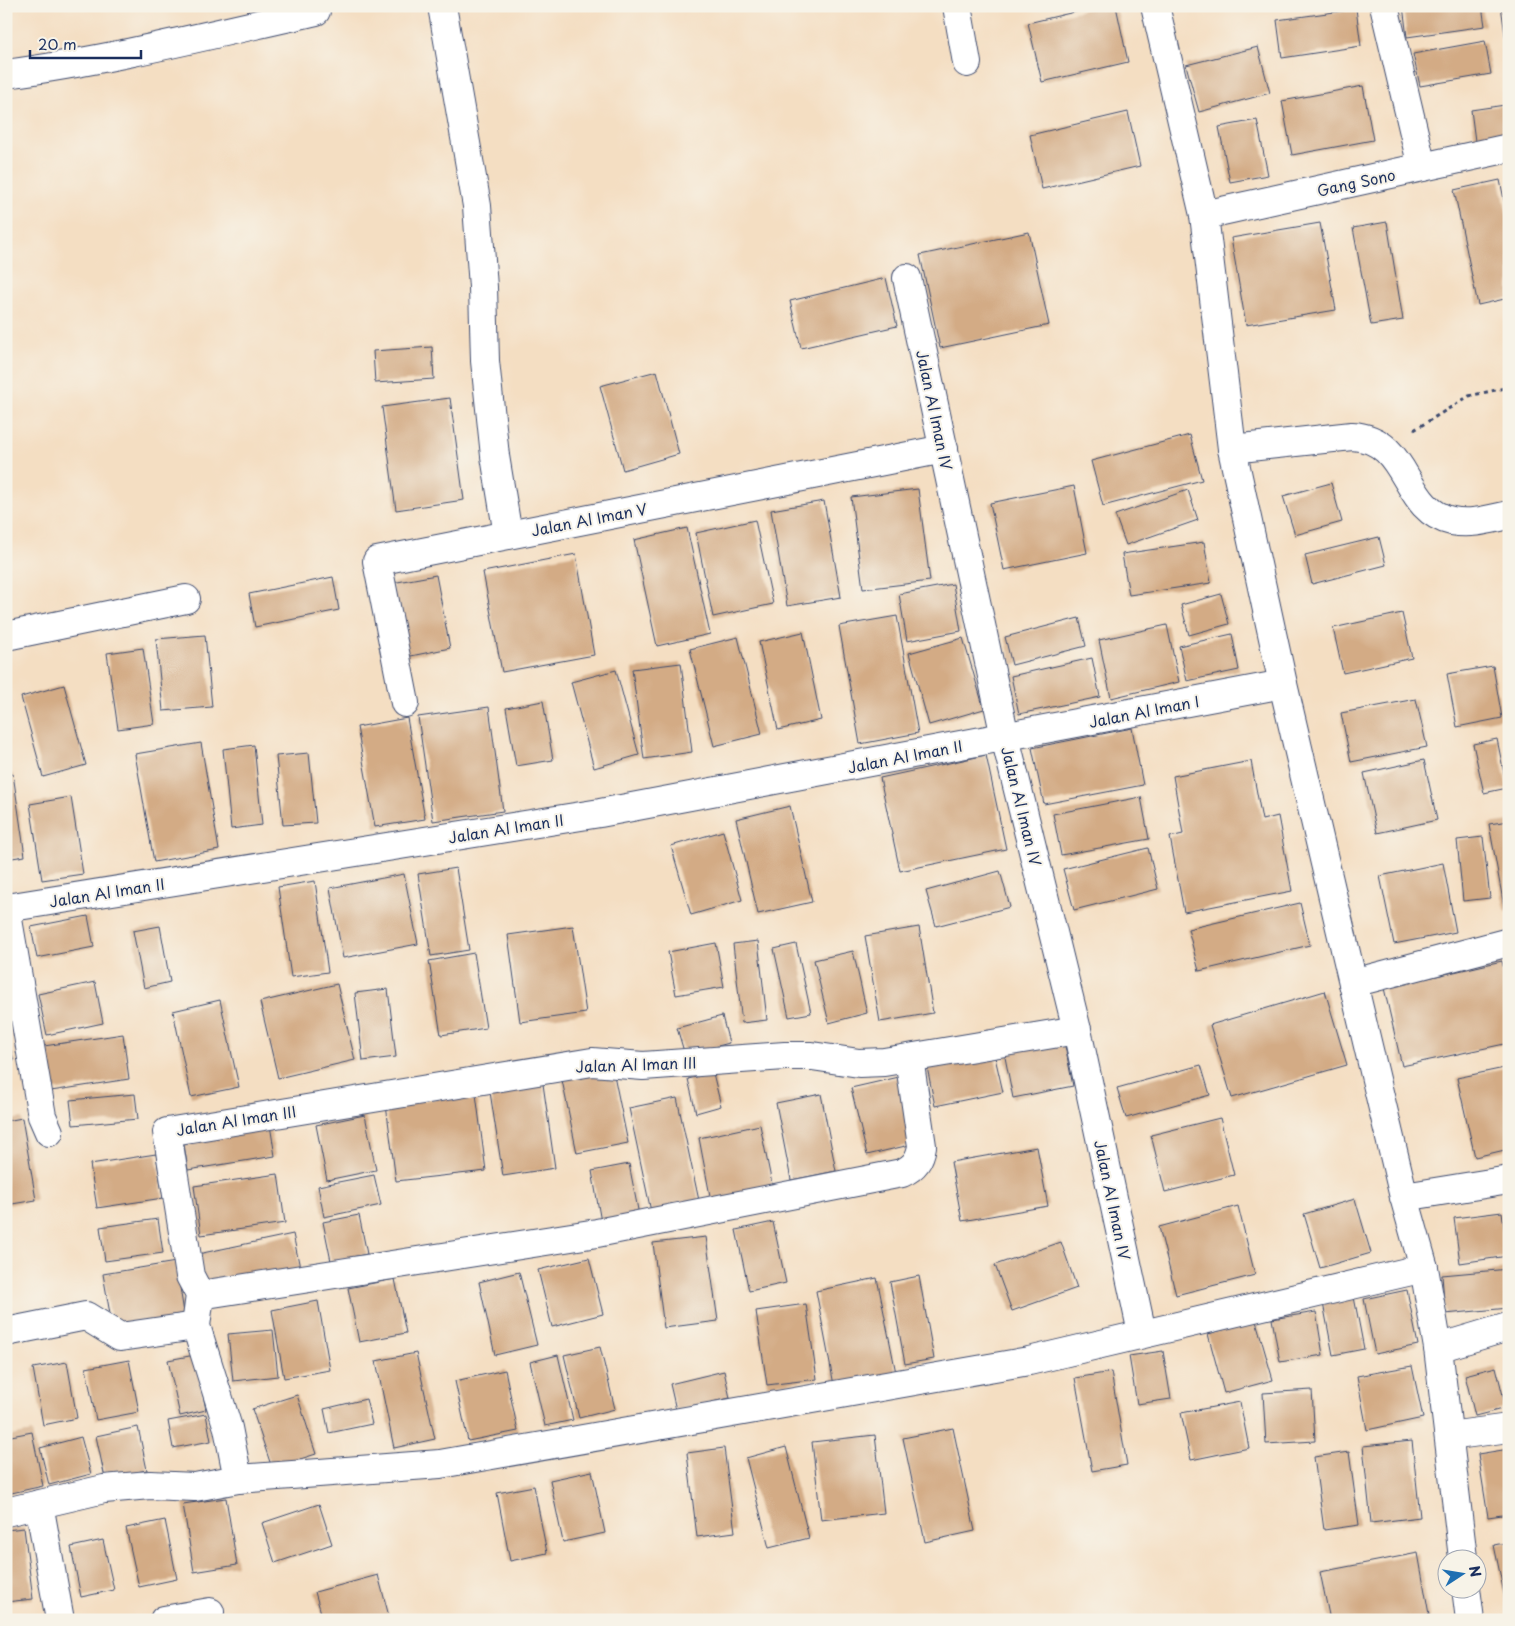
<svg xmlns="http://www.w3.org/2000/svg" width="1515" height="1626" viewBox="0 0 1515 1626" font-family="'Playpen Sans',sans-serif">
  <rect width="100%" height="100%" fill="#f7f3e8"/>
  <filter id="ink" filterUnits="userSpaceOnUse"><feTurbulence type="fractalNoise" baseFrequency=".02" numOctaves="2"/><feDisplacementMap in="SourceGraphic" scale="10" xChannelSelector="R" yChannelSelector="G"/><feConvolveMatrix kernelMatrix="1 2 1 2 8 2 1 2 1" color-interpolation-filters="sRGB"/></filter>
  <filter id="wash" filterUnits="userSpaceOnUse"><feTurbulence type="fractalNoise" baseFrequency=".0096" numOctaves="4" result="noise"/><feDisplacementMap in="SourceGraphic" scale="20" xChannelSelector="R" yChannelSelector="G"/><feGaussianBlur stdDeviation="1.12" result="paint"/><feColorMatrix in="noise" values="0 0 0 0 0 0 0 0 0 0 0 0 0 0 0 0 0 1.4 0 .05"/><feComposite in="paint" operator="in"/></filter>
  <g filter="url(#wash)">
    <rect width="100%" height="100%" fill="#f4dec2"/>
    <g id="blocks">
      <!-- building -->
      <g fill="#d3ab85">
        <polygon points="1100,6 1116,6 1128,62 1042,82 1028,23"/>
        <polygon points="1403,6 1482,6 1485,26 1407,37"/>
        <polygon points="1501,6 1509,6 1509,49 1507,49"/>
        <polygon points="1356,9 1361,46 1282,58 1277,20"/>
        <polygon points="1485,41 1491,74 1420,86 1413,54"/>
        <polygon points="1258,47 1270,93 1199,112 1186,65"/>
        <polygon points="1363,86 1373,140 1292,155 1282,101"/>
        <polygon points="1505,105 1509,136 1475,141 1471,110"/>
        <polygon points="1128,112 1140,166 1042,189 1030,135"/>
        <polygon points="1257,120 1268,175 1230,182 1219,127"/>
        <polygon points="1500,180 1509,224 1509,298 1478,305 1454,190"/>
        <polygon points="1387,222 1403,320 1371,325 1353,228"/>
        <polygon points="1320,223 1336,310 1246,325 1231,238"/>
        <polygon points="1029,232 1049,325 940,348 920,255"/>
        <polygon points="886,278 897,326 801,348 790,301"/>
        <polygon points="432,347 434,379 375,383 373,351"/>
        <polygon points="657,371 679,454 623,470 600,386"/>
        <polygon points="450,398 464,500 396,510 382,407"/>
        <polygon points="1190,435 1202,480 1103,506 1091,461"/>
        <polygon points="1331,483 1342,522 1295,535 1283,496"/>
        <polygon points="1074,486 1087,553 1004,570 990,503"/>
        <polygon points="918,489 930,581 863,589 851,497"/>
        <polygon points="1188,490 1198,520 1126,545 1115,515"/>
        <polygon points="824,501 841,597 787,606 771,510"/>
        <polygon points="755,520 773,604 713,617 696,533"/>
        <polygon points="687,528 710,634 657,646 634,540"/>
        <polygon points="1379,537 1386,565 1312,584 1305,555"/>
        <polygon points="1204,542 1211,583 1129,595 1122,554"/>
        <polygon points="576,554 594,655 502,672 483,572"/>
        <polygon points="436,575 450,648 406,657 392,583"/>
        <polygon points="333,577 339,610 255,627 249,594"/>
        <polygon points="953,584 961,631 907,641 899,594"/>
        <polygon points="1221,594 1229,624 1189,635 1181,605"/>
        <polygon points="1402,613 1412,658 1343,673 1333,628"/>
        <polygon points="897,616 918,733 860,744 839,626"/>
        <polygon points="1079,618 1086,646 1012,665 1005,637"/>
        <polygon points="1167,625 1179,682 1111,698 1099,640"/>
        <polygon points="803,632 821,720 778,730 759,642"/>
        <polygon points="1232,634 1239,670 1187,681 1179,646"/>
        <polygon points="205,635 212,707 163,711 156,639"/>
        <polygon points="738,637 762,734 714,746 690,649"/>
        <polygon points="963,638 984,709 929,725 909,653"/>
        <polygon points="143,648 154,724 118,729 107,653"/>
        <polygon points="1092,658 1100,697 1019,714 1011,676"/>
        <polygon points="681,663 692,752 644,759 632,669"/>
        <polygon points="1493,666 1502,718 1457,727 1447,674"/>
        <polygon points="616,670 639,755 594,768 571,682"/>
        <polygon points="64,685 86,765 43,777 21,697"/>
        <polygon points="1416,699 1427,747 1351,762 1341,713"/>
        <polygon points="543,701 553,760 516,766 506,708"/>
        <polygon points="489,707 503,811 433,821 418,717"/>
        <polygon points="407,718 425,819 375,827 357,727"/>
        <polygon points="1132,728 1143,785 1044,804 1032,748"/>
        <polygon points="1497,739 1507,788 1484,793 1473,744"/>
        <polygon points="201,743 219,850 154,862 135,754"/>
        <polygon points="254,745 262,825 231,829 223,749"/>
        <polygon points="309,753 316,823 283,825 276,756"/>
        <polygon points="986,755 1006,849 900,871 880,778"/>
        <polygon points="1424,760 1437,820 1377,833 1364,773"/>
        <polygon points="1251,761 1262,820 1278,816 1292,891 1184,912 1170,837 1183,834 1173,776"/>
        <polygon points="13,774 25,856 6,859 6,775"/>
        <polygon points="71,797 83,874 42,880 30,804"/>
        <polygon points="1141,797 1149,839 1061,855 1053,814"/>
        <polygon points="790,806 812,902 758,914 736,819"/>
        <polygon points="1509,821 1509,911 1505,912 1489,824"/>
        <polygon points="723,831 742,900 691,915 671,846"/>
        <polygon points="1483,837 1490,898 1463,901 1457,840"/>
        <polygon points="1148,848 1158,889 1074,910 1063,869"/>
        <polygon points="1443,863 1456,932 1394,944 1380,876"/>
        <polygon points="456,868 469,950 431,956 418,874"/>
        <polygon points="1000,871 1010,907 936,926 926,891"/>
        <polygon points="404,874 418,944 343,958 330,888"/>
        <polygon points="315,881 328,972 291,977 278,887"/>
        <polygon points="1300,903 1310,945 1199,971 1188,929"/>
        <polygon points="88,916 94,947 37,958 31,927"/>
        <polygon points="160,926 170,982 144,988 133,931"/>
        <polygon points="573,926 586,1013 520,1022 508,935"/>
        <polygon points="919,927 933,1013 880,1022 865,936"/>
        <polygon points="758,941 767,1020 742,1023 733,944"/>
        <polygon points="716,943 724,987 676,995 668,952"/>
        <polygon points="796,944 811,1013 789,1017 774,949"/>
        <polygon points="853,951 867,1013 829,1023 814,960"/>
        <polygon points="474,953 486,1028 441,1035 429,961"/>
        <polygon points="1502,961 1509,991 1509,1043 1402,1066 1384,988"/>
        <polygon points="95,982 103,1023 47,1035 38,994"/>
        <polygon points="337,984 355,1060 278,1078 260,1002"/>
        <polygon points="388,989 396,1057 363,1061 355,993"/>
        <polygon points="1325,991 1347,1065 1232,1098 1210,1025"/>
        <polygon points="220,1000 239,1087 191,1097 173,1011"/>
        <polygon points="722,1016 729,1043 685,1055 677,1028"/>
        <polygon points="123,1034 129,1079 51,1091 44,1046"/>
        <polygon points="6,1035 14,1061 6,1063"/>
        <polygon points="1064,1041 1073,1086 1013,1098 1004,1052"/>
        <polygon points="994,1053 1003,1092 935,1106 927,1067"/>
        <polygon points="1201,1065 1210,1095 1126,1118 1117,1088"/>
        <polygon points="1509,1067 1509,1149 1475,1157 1457,1078"/>
        <polygon points="613,1070 628,1143 577,1153 562,1080"/>
        <polygon points="713,1073 721,1106 696,1113 688,1079"/>
        <polygon points="899,1077 914,1144 867,1155 851,1088"/>
        <polygon points="543,1084 555,1168 503,1176 490,1092"/>
        <polygon points="135,1094 138,1119 73,1125 70,1100"/>
        <polygon points="476,1094 486,1171 396,1181 386,1105"/>
        <polygon points="821,1094 836,1171 791,1180 776,1103"/>
        <polygon points="677,1098 701,1210 653,1221 629,1108"/>
        <polygon points="365,1115 376,1170 327,1180 316,1125"/>
        <polygon points="22,1118 36,1200 6,1205 6,1121"/>
        <polygon points="1220,1118 1234,1175 1165,1192 1151,1135"/>
        <polygon points="270,1125 275,1156 188,1170 183,1138"/>
        <polygon points="760,1125 773,1189 711,1201 699,1138"/>
        <polygon points="1037,1147 1048,1206 962,1221 951,1162"/>
        <polygon points="156,1154 163,1198 97,1208 90,1164"/>
        <polygon points="629,1164 639,1215 601,1222 592,1171"/>
        <polygon points="278,1174 285,1223 201,1235 194,1186"/>
        <polygon points="374,1175 381,1205 324,1217 318,1186"/>
        <polygon points="1355,1199 1371,1253 1320,1268 1304,1214"/>
        <polygon points="1238,1206 1255,1275 1176,1295 1159,1227"/>
        <polygon points="1502,1212 1508,1256 1460,1263 1454,1218"/>
        <polygon points="359,1215 367,1254 331,1261 323,1222"/>
        <polygon points="158,1219 163,1253 105,1261 100,1227"/>
        <polygon points="773,1222 786,1283 749,1291 736,1230"/>
        <polygon points="293,1234 300,1268 205,1288 198,1254"/>
        <polygon points="706,1237 718,1321 664,1328 653,1243"/>
        <polygon points="1061,1242 1077,1288 1012,1311 995,1265"/>
        <polygon points="589,1258 603,1314 552,1327 538,1270"/>
        <polygon points="176,1262 185,1319 113,1331 103,1274"/>
        <polygon points="1509,1269 1509,1308 1445,1314 1442,1275"/>
        <polygon points="519,1272 537,1345 495,1355 479,1282"/>
        <polygon points="919,1276 934,1359 905,1364 890,1282"/>
        <polygon points="877,1278 896,1373 834,1385 816,1291"/>
        <polygon points="395,1279 406,1333 359,1342 348,1288"/>
        <polygon points="1407,1290 1418,1345 1375,1354 1364,1299"/>
        <polygon points="1354,1297 1364,1349 1333,1355 1323,1303"/>
        <polygon points="318,1301 330,1370 284,1378 272,1310"/>
        <polygon points="806,1304 817,1379 767,1385 756,1311"/>
        <polygon points="1316,1312 1323,1355 1280,1362 1272,1319"/>
        <polygon points="1256,1321 1273,1380 1224,1393 1208,1334"/>
        <polygon points="273,1330 278,1376 233,1381 228,1334"/>
        <polygon points="600,1347 615,1409 579,1418 564,1355"/>
        <polygon points="1163,1351 1171,1399 1137,1404 1129,1356"/>
        <polygon points="416,1353 435,1439 394,1448 376,1361"/>
        <polygon points="195,1355 206,1410 180,1416 168,1360"/>
        <polygon points="558,1355 573,1420 545,1426 530,1362"/>
        <polygon points="129,1360 139,1412 96,1420 86,1368"/>
        <polygon points="67,1362 77,1418 43,1425 33,1368"/>
        <polygon points="1412,1366 1423,1418 1367,1430 1357,1376"/>
        <polygon points="1496,1367 1506,1408 1475,1416 1465,1375"/>
        <polygon points="505,1370 518,1431 468,1441 455,1381"/>
        <polygon points="724,1371 730,1398 676,1410 670,1384"/>
        <polygon points="1111,1372 1127,1465 1092,1471 1075,1378"/>
        <polygon points="1312,1390 1315,1441 1266,1444 1263,1393"/>
        <polygon points="297,1395 316,1454 272,1468 252,1409"/>
        <polygon points="366,1399 372,1424 329,1433 324,1409"/>
        <polygon points="1240,1402 1249,1448 1191,1460 1181,1413"/>
        <polygon points="206,1414 211,1441 173,1448 168,1421"/>
        <polygon points="138,1427 147,1470 105,1478 96,1436"/>
        <polygon points="953,1428 975,1531 925,1542 903,1438"/>
        <polygon points="32,1432 43,1486 7,1494 6,1437"/>
        <polygon points="875,1435 884,1513 821,1520 812,1442"/>
        <polygon points="81,1437 91,1474 49,1485 40,1448"/>
        <polygon points="1412,1441 1420,1517 1371,1523 1363,1446"/>
        <polygon points="786,1447 809,1538 769,1548 746,1458"/>
        <polygon points="724,1448 735,1532 697,1537 687,1453"/>
        <polygon points="1509,1449 1509,1514 1488,1517 1478,1454"/>
        <polygon points="1349,1452 1359,1525 1324,1530 1314,1457"/>
        <polygon points="592,1471 605,1533 563,1542 550,1480"/>
        <polygon points="534,1486 547,1553 510,1561 497,1493"/>
        <polygon points="226,1498 237,1565 194,1572 183,1504"/>
        <polygon points="319,1504 332,1544 275,1563 262,1523"/>
        <polygon points="165,1520 177,1579 139,1587 126,1528"/>
        <polygon points="24,1528 33,1599 6,1602 6,1530"/>
        <polygon points="103,1540 114,1590 81,1597 71,1547"/>
        <polygon points="1509,1542 1509,1603 1506,1603 1494,1545"/>
        <polygon points="1418,1553 1430,1620 1330,1620 1320,1572"/>
        <polygon points="378,1575 390,1620 323,1620 315,1592"/>
      </g>
    </g>
  </g>
  <g filter="url(#ink)">
    <use href="#blocks" fill-opacity="0" stroke="#3c496d" stroke-width="1"/>
    <g fill="none" stroke-linecap="round" stroke-linejoin="round">
      <!-- minor casing -->
      <g stroke="#3c496d" stroke-width="30">
        <g id="minor">
          <polyline points="442,6 477,206 483,287 485,361 495,456 508,535"/>
          <polyline points="957,6 967,63"/>
          <polyline points="1155,6 1204,215 1232,449 1283,684 1353,983 1404,1197 1424,1268 1438,1348 1463,1558"/>
          <polyline points="1384,6 1422,167"/>
          <path d="M6,74C111,60 213,34 316,11"/>
          <polyline points="1204,215 1509,148"/>
          <polyline points="907,278 1005,737 1077,1030 1142,1333"/>
          <path d="M1232,449L1352,436C1411,439 1401,510 1452,521C1471,525 1490,519 1509,515"/>
          <polyline points="6,636 186,599"/>
          <polyline points="405,703 377,561 944,449"/>
          <polyline points="6,908 600,813 1283,684"/>
          <polyline points="6,908 42,1116 49,1132"/>
          <polyline points="1353,983 1509,942"/>
          <polyline points="1404,1197 1509,1180"/>
          <path d="M200,1295L597,1233L902,1173C915,1167 920,1159 922,1146L909,1058"/>
          <polyline points="6,1332 86,1316 120,1337 196,1326"/>
          <polyline points="1438,1348 1508,1327"/>
          <polyline points="1449,1436 1509,1428"/>
          <polyline points="238,1479 440,1464 1029,1361 1424,1268"/>
          <polyline points="39,1504 60,1620"/>
          <polyline points="6,1512 104,1489 150,1485 195,1487 238,1479 228,1428 196,1326 200,1295 190,1276 167,1132 592,1062 643,1066 785,1056 812,1056 859,1063 884,1062 1077,1030"/>
          <polyline points="1466,1588 1470,1620"/>
          <polyline points="164,1620 210,1612"/>
        </g>
      </g>
      <!-- path -->
      <polyline stroke="#3c496d" stroke-width="3" stroke-dasharray="4 4" stroke-linecap="butt" points="1414,430 1469,396 1509,387"/>
      <!-- minor -->
      <use href="#minor" stroke="#fff" stroke-width="28"/>
    </g>
  </g>
  <g text-anchor="middle" dominant-baseline="central" stroke-width="4" stroke-linejoin="round" paint-order="stroke">
    <!-- street labels -->
    <g font-size="15" fill="#1b2f5e" stroke="#f7f3e8">
      <text transform="translate(1356 182) rotate(-12)">Gang Sono</text>
      <text transform="translate(935 410) rotate(78)">Jalan Al Iman IV</text>
      <text transform="translate(589 519) rotate(-11)">Jalan Al Iman V</text>
      <text transform="translate(1144 711) rotate(-11)">Jalan Al Iman I</text>
      <text transform="translate(905 756) rotate(-11)">Jalan Al Iman II</text>
      <text transform="translate(1022 806) rotate(76)">Jalan Al Iman IV</text>
      <text transform="translate(506 828) rotate(-9)">Jalan Al Iman II</text>
      <text transform="translate(107 892) rotate(-9)">Jalan Al Iman II</text>
      <text transform="translate(636 1064) rotate(-2)">Jalan Al Iman III</text>
      <text transform="translate(236 1120) rotate(-9)">Jalan Al Iman III</text>
      <text transform="translate(1113 1200) rotate(78)">Jalan Al Iman IV</text>
    </g>
  </g>
  <!-- margin -->
  <rect width="1515" height="1626" fill="none" stroke="#f7f3e8" stroke-width="25"/>
  <!-- north arrow -->
  <g transform="translate(1462 1574) rotate(78)"><circle r="24" fill="#f7f3e8" stroke="#9fa5b1"/>
  <path d="M0-4L9 19L0 12L-9 19Z" fill="#1f6fb2"/>
  <text y="-8" font-size="14" font-weight="bold" text-anchor="middle" fill="#1b2f5e">N</text>
  </g>
  <!-- scale -->
  <path d="M30 50v8h111v-8" fill="none" stroke="#1b2f5e" stroke-width="2.5"/>
  <text x="38" y="50" font-size="15" fill="#1b2f5e" stroke="#f7f3e8" stroke-width="4" paint-order="stroke">20 m</text>
</svg>
